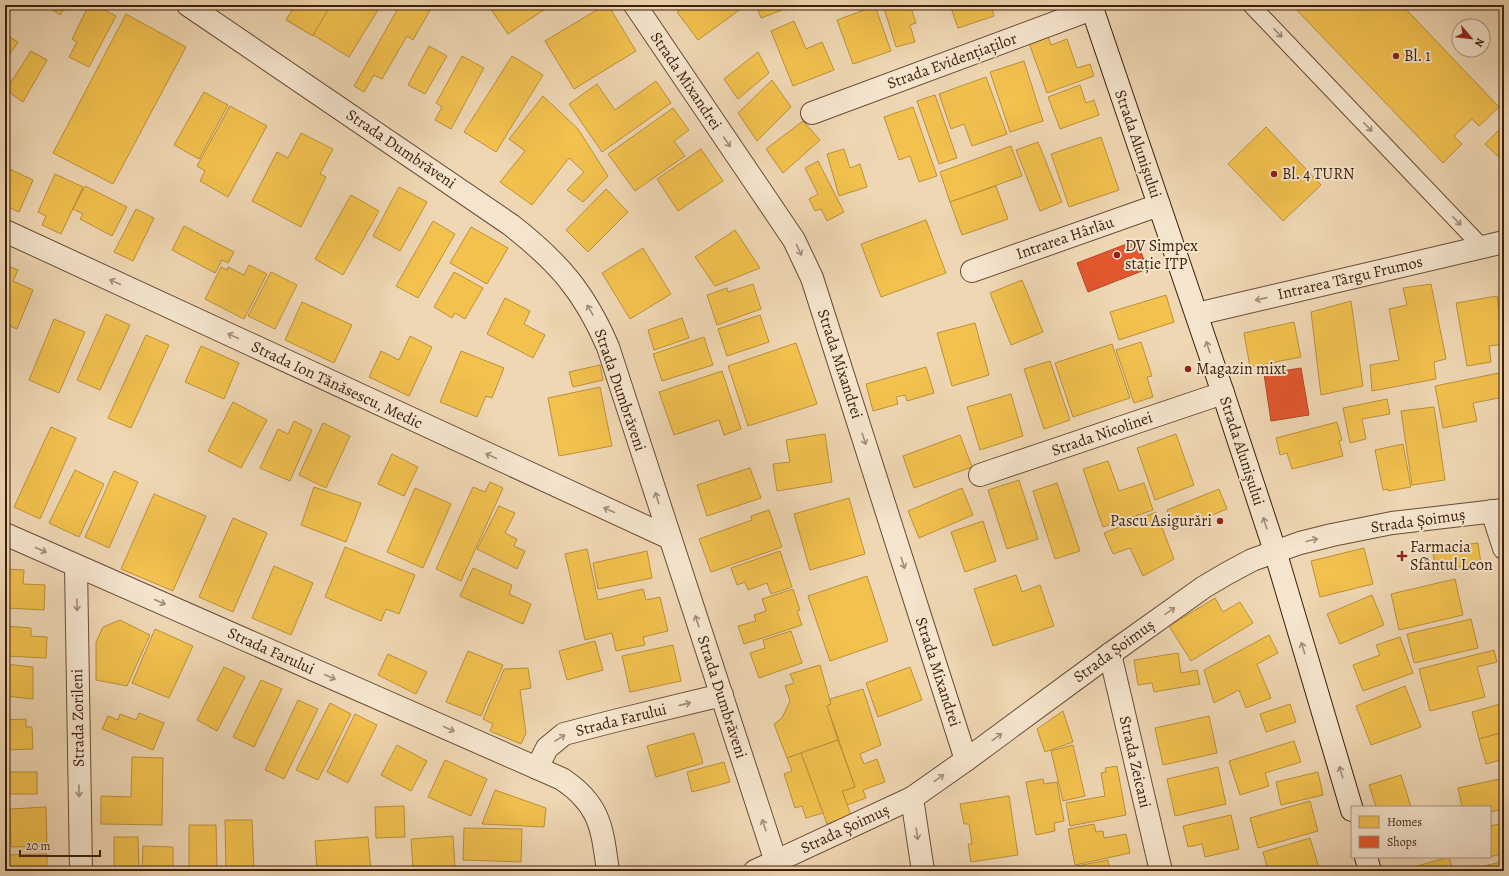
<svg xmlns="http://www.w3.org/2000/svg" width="1509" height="876" viewBox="0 0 1509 876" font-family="Alegreya,serif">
  <rect width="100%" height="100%" fill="#efd7b3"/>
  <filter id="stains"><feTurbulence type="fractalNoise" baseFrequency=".005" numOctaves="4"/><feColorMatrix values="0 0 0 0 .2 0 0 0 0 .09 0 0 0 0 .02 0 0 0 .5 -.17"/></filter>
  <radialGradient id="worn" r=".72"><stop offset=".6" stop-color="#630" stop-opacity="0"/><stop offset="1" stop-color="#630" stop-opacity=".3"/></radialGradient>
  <!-- homes -->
  <g fill="#f2c14e" stroke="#bc903a">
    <polygon points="45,5 67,5 60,15"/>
    <polygon points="89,5 95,5 116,16 89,67 69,57 77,42 72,39"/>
    <polygon points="295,5 331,5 313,36 286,20"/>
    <polygon points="331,5 381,5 349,57 313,35"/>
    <polygon points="400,5 433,5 413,40 407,36 382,79 374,75 364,92 354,86"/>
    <polygon points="488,5 547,5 548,7 508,34"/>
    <polygon points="605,5 608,5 636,51 574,89 545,41"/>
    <polygon points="688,5 744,5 745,6 698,40 677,12"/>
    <polygon points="756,5 790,5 790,7 761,18"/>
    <polygon points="883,5 910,5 916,23 910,25 915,42 896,47"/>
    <polygon points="950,5 991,5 994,16 958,28"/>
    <polygon points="1292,5 1402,5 1499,107 1479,126 1472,119 1454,136 1462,144 1443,163"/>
    <polygon points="875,6 891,51 853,64 837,20"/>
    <polygon points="126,14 186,47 113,184 53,153"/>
    <polygon points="794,21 806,49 822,42 834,70 793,86 771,31"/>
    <polygon points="5,34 18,42 7,58 5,57"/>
    <polygon points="1048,36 1051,45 1067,39 1077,68 1090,64 1094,76 1047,93 1029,43"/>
    <polygon points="429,46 447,56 425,94 408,85"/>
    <polygon points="31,51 47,60 23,102 6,90"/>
    <polygon points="758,52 769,73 738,99 724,79"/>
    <polygon points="462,56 484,68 451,129 435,120 442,107 436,103"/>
    <polygon points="512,56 543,75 496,152 464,132"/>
    <polygon points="1024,61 1043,121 1010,132 990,72"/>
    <polygon points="986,77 1007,134 972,146 964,124 951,129 939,94"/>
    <polygon points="772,80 791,107 757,141 738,113"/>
    <polygon points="656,81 671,103 602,152 569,104 597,84 615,110"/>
    <polygon points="1080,85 1086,103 1094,100 1099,115 1060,129 1048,97"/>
    <polygon points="204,92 228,105 199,159 174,145"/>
    <polygon points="935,95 957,158 939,164 917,101"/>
    <polygon points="543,96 578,129 608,176 583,202 567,190 584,172 569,158 532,205 500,182 525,151 509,139"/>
    <polygon points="230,106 267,126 228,197 200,181 205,171 197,166"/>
    <polygon points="913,107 937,176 919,182 910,156 899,160 884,117"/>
    <polygon points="673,108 689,130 674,141 685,156 635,191 608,154"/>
    <polygon points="803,121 820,140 783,173 766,149"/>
    <polygon points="1504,125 1504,162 1485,144"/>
    <polygon points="1266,127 1321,185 1283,221 1228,164"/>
    <polygon points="301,133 333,149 320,174 326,177 301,227 252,201 277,152 288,158"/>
    <polygon points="1101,137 1119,190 1069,207 1051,154"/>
    <polygon points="1038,142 1062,202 1040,211 1016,150"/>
    <polygon points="1011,146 1022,176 950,202 940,172"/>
    <polygon points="701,149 723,181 678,211 657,179"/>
    <polygon points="844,149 850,168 860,164 867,187 839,196 827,154"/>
    <polygon points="818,161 844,212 827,221 821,209 815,211 809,199 818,194 805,168"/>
    <polygon points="5,167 33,180 19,212 6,206 5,209"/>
    <polygon points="55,174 83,187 61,234 42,225 46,216 38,212"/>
    <polygon points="85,186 127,207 112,236 80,219 83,214 73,209"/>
    <polygon points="996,186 1008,219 962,235 950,202"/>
    <polygon points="399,187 427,202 400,251 373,236"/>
    <polygon points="606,189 628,212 588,252 566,230"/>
    <polygon points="351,195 379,211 343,275 315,259"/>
    <polygon points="136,209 154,218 133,261 114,252"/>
    <polygon points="926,220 946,273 881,297 861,244"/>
    <polygon points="433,221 455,234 418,298 396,286"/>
    <polygon points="184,226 234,252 228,263 222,260 215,273 172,250"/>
    <polygon points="471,227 508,248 487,284 450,263"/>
    <polygon points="735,230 760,268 715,286 695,257"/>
    <polygon points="643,248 671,294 630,319 602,273"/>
    <polygon points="5,265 18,270 13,281 33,290 17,329 5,324"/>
    <polygon points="249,265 267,274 244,319 205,299 221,267 227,270 228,267 244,275"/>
    <polygon points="271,272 297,285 275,329 248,316"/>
    <polygon points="454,272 483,288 465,319 455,313 452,318 434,307"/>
    <polygon points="1022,280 1043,332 1011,345 990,293"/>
    <polygon points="753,284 761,309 717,325 707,295 727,288 728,292"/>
    <polygon points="1431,284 1446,359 1434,362 1436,379 1372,391 1370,365 1399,360 1389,309 1407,305 1403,288"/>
    <polygon points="1166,295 1174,322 1119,340 1110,312"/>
    <polygon points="1497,296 1504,333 1504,344 1489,346 1491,362 1467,366 1456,303"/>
    <polygon points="505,298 530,311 524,324 545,335 533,358 487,334"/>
    <polygon points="1351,301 1363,386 1321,395 1311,312"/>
    <polygon points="302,302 352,325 334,363 285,340"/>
    <polygon points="106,314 130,325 100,390 77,380"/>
    <polygon points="760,315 769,342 727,356 718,329"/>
    <polygon points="682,318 689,338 654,350 648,330"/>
    <polygon points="54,319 85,332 59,393 29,380"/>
    <polygon points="1294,322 1301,357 1250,367 1244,333"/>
    <polygon points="975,323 989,375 952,386 937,333"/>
    <polygon points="146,335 169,345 131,428 108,418"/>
    <polygon points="410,336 432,347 409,396 369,377 381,351 399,360"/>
    <polygon points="704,337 713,365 662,381 653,354"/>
    <polygon points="1141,342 1152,376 1147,377 1153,397 1134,403 1116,350"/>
    <polygon points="796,343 817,404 748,426 728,366"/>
    <polygon points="1112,344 1130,398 1073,417 1055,363"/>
    <polygon points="201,346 239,363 224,399 185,382"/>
    <polygon points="461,351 504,368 492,398 486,396 477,417 440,402"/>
    <polygon points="1050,361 1070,420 1044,429 1024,369"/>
    <polygon points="600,365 603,380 573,387 569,372"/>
    <polygon points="926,367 934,393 907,401 905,395 896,397 898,404 873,411 866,384"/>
    <polygon points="722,371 741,429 724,435 719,420 674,435 659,392"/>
    <polygon points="1504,372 1504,397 1473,403 1477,421 1443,428 1435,386"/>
    <polygon points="600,387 612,446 559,456 548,398"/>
    <polygon points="1011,394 1023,436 980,450 967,407"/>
    <polygon points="1387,399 1390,414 1362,419 1366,439 1350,443 1343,408"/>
    <polygon points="233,402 267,420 241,468 208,451"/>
    <polygon points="1434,407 1445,480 1412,485 1401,411"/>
    <polygon points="294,421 312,430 290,481 260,468 278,429 288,434"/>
    <polygon points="1337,422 1342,440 1339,441 1343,456 1292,469 1287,453 1280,455 1276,438"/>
    <polygon points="323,423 350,436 326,488 299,475"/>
    <polygon points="51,427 76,438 40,519 14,507"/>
    <polygon points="825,434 832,482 777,491 773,464 790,462 786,440"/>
    <polygon points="1176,434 1194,485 1155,500 1137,448"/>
    <polygon points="960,435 972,467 914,488 903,456"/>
    <polygon points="1403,444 1411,487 1388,491 1388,489 1383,490 1375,450"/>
    <polygon points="392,454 418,467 404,496 378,484"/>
    <polygon points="1108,461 1119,491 1144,483 1153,510 1103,527 1083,469"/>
    <polygon points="750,468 761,498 707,516 697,485"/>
    <polygon points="75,470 104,484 79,537 49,523"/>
    <polygon points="114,471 138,482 109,548 85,537"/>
    <polygon points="1019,480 1038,539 1007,549 988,490"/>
    <polygon points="490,482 503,488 461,581 436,569 473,487 485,492"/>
    <polygon points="1057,483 1080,551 1055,559 1033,491"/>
    <polygon points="314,487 361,503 346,542 301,525"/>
    <polygon points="415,488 451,504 423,568 387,552"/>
    <polygon points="962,488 973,515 919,538 908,511"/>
    <polygon points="1219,489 1227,509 1175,530 1167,510"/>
    <polygon points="154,494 206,516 173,591 121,569"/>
    <polygon points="849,498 865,554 810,570 794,514"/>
    <polygon points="499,506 515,513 505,533 517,539 514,546 525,551 517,569 477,549"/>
    <polygon points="769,510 782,547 711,572 699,539 752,520 751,516"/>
    <polygon points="1156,512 1174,559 1143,576 1130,548 1113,554 1104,533"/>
    <polygon points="233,518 267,533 233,612 199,597"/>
    <polygon points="983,521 996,561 965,572 951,532"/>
    <polygon points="1478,543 1481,564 1435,570 1433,549"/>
    <polygon points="345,547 415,575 399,614 386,609 381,621 325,597"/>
    <polygon points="1364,548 1373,584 1320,597 1311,561"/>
    <polygon points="587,549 598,600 643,589 646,600 660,597 668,631 643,637 645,645 616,651 612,633 585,640 565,554"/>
    <polygon points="647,551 652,578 598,589 593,563"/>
    <polygon points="780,551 792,587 771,594 767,583 748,590 745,582 737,585 731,568"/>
    <polygon points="274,566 313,583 291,635 252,618"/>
    <polygon points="473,568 512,585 509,594 531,604 523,624 460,596"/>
    <polygon points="5,569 24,570 23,584 45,585 44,610 5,608"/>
    <polygon points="1016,575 1022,592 1040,585 1054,626 993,646 974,589"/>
    <polygon points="867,576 888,641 830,661 808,596"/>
    <polygon points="1455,579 1463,615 1399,630 1391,594"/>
    <polygon points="793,589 800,610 797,611 802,625 744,644 738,626 756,621 754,615 766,611 762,599"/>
    <polygon points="1372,595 1384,625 1340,644 1327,614"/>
    <polygon points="1215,598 1223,612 1240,602 1253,623 1191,661 1169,626"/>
    <polygon points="1471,619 1478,648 1414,663 1407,634"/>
    <polygon points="120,620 150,635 127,686 96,680 96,642 103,627"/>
    <polygon points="5,626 31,628 31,636 47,637 46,658 5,656"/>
    <polygon points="155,629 193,646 169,698 132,683"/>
    <polygon points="791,631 802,663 759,678 750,653 765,648 763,640"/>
    <polygon points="1269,635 1278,653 1257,664 1271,698 1246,708 1239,690 1214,703 1204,670"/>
    <polygon points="1400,637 1413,673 1363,691 1353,665 1380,655 1376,645"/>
    <polygon points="595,641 603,670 567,680 559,651"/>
    <polygon points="673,645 681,681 630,692 622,656"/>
    <polygon points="1494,650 1497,662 1477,667 1485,697 1430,711 1419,669"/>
    <polygon points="468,651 503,665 481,716 446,702"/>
    <polygon points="1178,653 1181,673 1197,670 1200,684 1154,692 1152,683 1138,685 1134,660"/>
    <polygon points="388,654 427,672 416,694 378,675"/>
    <polygon points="5,664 33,667 33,699 5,696"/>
    <polygon points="820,665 831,704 827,706 838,740 787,758 774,724 782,718 790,701 785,686 794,683 790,674"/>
    <polygon points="224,667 245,677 217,731 197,720"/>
    <polygon points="910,667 922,700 878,717 866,683"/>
    <polygon points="528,668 531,688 520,690 526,733 521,744 490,731 493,724 483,719 504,669"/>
    <polygon points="261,680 282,689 254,747 233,737"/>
    <polygon points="1405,686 1421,727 1371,745 1356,706"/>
    <polygon points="863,689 881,745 860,754 864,764 877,759 885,782 863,790 866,798 847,805 842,791 855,787 827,706 831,704 830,699"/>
    <polygon points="298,700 318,709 284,779 265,770"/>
    <polygon points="330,703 351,714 318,780 296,770"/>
    <polygon points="1504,703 1504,732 1479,739 1472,712"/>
    <polygon points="1290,704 1296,722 1266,732 1260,714"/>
    <polygon points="1063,711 1073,742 1045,752 1037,729"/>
    <polygon points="139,713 164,723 153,750 102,729 108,716 118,720 120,714 136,720"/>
    <polygon points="355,714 377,725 348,783 327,772"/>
    <polygon points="1209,716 1217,753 1163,765 1155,728"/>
    <polygon points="26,719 26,727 32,727 33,749 5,750 5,720"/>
    <polygon points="1504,732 1504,759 1486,764 1479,739"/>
    <polygon points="694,733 703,763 656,777 647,746"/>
    <polygon points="838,740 855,787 842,791 851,815 827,824 801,753"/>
    <polygon points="1294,741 1301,762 1265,773 1269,786 1240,795 1229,761"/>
    <polygon points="397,745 427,761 411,791 381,775"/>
    <polygon points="1073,745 1085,796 1063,801 1051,751"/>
    <polygon points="801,753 823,813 806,818 802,806 795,808 784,774 792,771 787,758"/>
    <polygon points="132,757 163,758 162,825 101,824 101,796 131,797"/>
    <polygon points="445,760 487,779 471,816 428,797"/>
    <polygon points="724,762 730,782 692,792 687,772"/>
    <polygon points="1117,766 1126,815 1070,826 1066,803 1105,796 1101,773 1106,772 1105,768"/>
    <polygon points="1218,767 1226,804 1175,816 1167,779"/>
    <rect x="5" y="772" width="32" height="22"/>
    <polygon points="1318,772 1323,795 1281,805 1276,782"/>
    <polygon points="1401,775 1411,807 1376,807 1369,785"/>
    <polygon points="1504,778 1504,809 1490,812 1490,807 1462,807 1458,788"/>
    <polygon points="1043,779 1044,784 1057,782 1064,821 1054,823 1055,831 1036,835 1026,782"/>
    <polygon points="495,790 546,808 544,827 482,824"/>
    <polygon points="1009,796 1018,855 971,862 968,844 972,844 969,824 964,824 960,804"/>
    <polygon points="1310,801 1318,831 1258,848 1250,818"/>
    <polygon points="404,806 405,837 376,838 375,807"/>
    <polygon points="46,807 47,846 11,847 10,809"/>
    <polygon points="1231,815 1239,849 1205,857 1202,844 1188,847 1183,826"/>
    <polygon points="225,820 252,820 254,871 226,871"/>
    <polygon points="1504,823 1504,853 1490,857 1490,826"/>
    <polygon points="1094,824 1096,832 1103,831 1104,838 1126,834 1130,853 1075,865 1068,829"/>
    <polygon points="189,825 216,825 217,871 189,871"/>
    <polygon points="464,828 522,829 521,862 463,860"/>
    <polygon points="453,836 455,867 413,870 411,839"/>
    <polygon points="114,837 138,837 139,871 114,871"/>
    <polygon points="368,837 371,871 317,871 315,841"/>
    <polygon points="1310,838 1320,871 1268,871 1263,852"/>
    <polygon points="143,846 173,847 173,871 142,871"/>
    <polygon points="47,854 47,871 5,871 5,855"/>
    <polygon points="1449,857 1453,871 1399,871"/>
    <polygon points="1108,860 1110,871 1078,871 1077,866"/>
    <polygon points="1504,861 1504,871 1482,871 1481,867"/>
  </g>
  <!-- shops -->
  <g fill="#e4572e" stroke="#b24623">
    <polygon points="1137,240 1147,269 1088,292 1077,263"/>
    <polygon points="1301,368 1309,415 1271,421 1264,374"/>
  </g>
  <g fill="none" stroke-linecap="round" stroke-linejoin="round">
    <!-- lane casing -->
    <g stroke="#6a4c34" stroke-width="18">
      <polyline id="lane" points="1251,5 1482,247"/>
    </g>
    <!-- street casing -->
    <g stroke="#6a4c34" stroke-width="24">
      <g id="street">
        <path d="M188,5L511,225C558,262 584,291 608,347L776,862"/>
        <polyline points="635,5 794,240 812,278 966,760"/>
        <polyline points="812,113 1092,9"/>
        <polyline points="5,231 670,538"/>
        <polyline points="972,271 1159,205"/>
        <polyline points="1197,314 1504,242"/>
        <polyline points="980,475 1223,393"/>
        <polyline points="1492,511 1504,548"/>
        <path d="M5,534L562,779C601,805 602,829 608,871"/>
        <polyline points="76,566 81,871"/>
        <polyline points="1110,654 1161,871"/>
        <polyline points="537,768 547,748 564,734 614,721 722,695"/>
        <polyline points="912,798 923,871"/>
        <polyline points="755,871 912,798 966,760 1110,654 1204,587 1226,574 1252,560 1300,543 1332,535 1392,523 1504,510"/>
      </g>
    </g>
    <!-- secondary casing -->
    <g stroke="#3e1e0a" stroke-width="24">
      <g id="secondary">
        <polyline points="1091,5 1223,393 1275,551 1352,810"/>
        <polyline points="1366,857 1370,871"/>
      </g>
    </g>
    <!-- lane -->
    <use href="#lane" stroke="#f5e5ce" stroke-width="16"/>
    <!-- street -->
    <use href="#street" stroke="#f5e5ce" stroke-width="22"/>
    <!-- secondary -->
    <use href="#secondary" stroke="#f5e5ce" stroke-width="22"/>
  </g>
  <!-- one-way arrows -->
  <defs><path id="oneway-shaft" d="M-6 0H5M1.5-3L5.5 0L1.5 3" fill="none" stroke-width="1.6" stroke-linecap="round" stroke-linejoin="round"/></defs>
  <g stroke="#a38b76">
    <use href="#oneway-shaft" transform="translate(1278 33) rotate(46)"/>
    <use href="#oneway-shaft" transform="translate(1368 127) rotate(46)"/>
    <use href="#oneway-shaft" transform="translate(727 142) rotate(56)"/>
    <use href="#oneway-shaft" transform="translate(1457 221) rotate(46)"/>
    <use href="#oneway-shaft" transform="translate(799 250) rotate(65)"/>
    <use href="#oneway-shaft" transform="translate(115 282) rotate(-155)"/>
    <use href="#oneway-shaft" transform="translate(1261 299) rotate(167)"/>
    <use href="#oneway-shaft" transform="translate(590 310) rotate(-120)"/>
    <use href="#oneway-shaft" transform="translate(233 336) rotate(-155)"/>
    <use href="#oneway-shaft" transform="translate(1208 347) rotate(-108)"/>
    <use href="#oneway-shaft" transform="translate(864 439) rotate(72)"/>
    <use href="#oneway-shaft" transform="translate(491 456) rotate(-155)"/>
    <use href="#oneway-shaft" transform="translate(657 498) rotate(-108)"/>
    <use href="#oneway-shaft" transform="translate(609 510) rotate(-155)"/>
    <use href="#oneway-shaft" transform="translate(1265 523) rotate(-108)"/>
    <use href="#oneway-shaft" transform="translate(1312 540) rotate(-14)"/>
    <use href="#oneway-shaft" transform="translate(41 550) rotate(24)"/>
    <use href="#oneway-shaft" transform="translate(903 563) rotate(72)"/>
    <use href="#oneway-shaft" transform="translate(160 602) rotate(24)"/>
    <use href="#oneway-shaft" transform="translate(77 605) rotate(89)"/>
    <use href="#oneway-shaft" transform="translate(1170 611) rotate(-35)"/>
    <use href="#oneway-shaft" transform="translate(697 621) rotate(-108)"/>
    <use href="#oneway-shaft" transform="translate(1303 648) rotate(-107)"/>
    <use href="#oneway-shaft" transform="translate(330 677) rotate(24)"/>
    <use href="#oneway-shaft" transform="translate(685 704) rotate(-13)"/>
    <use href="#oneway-shaft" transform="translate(449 729) rotate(24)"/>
    <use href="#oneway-shaft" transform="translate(997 737) rotate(-36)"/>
    <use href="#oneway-shaft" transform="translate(560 738) rotate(-32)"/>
    <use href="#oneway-shaft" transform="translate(1341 772) rotate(-107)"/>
    <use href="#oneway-shaft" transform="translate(939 778) rotate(-35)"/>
    <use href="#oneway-shaft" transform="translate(79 791) rotate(89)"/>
    <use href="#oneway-shaft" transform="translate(764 825) rotate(-108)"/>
    <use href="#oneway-shaft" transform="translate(917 834) rotate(81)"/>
  </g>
  <!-- markers -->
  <g fill="#8f2418" stroke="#f5e5ce" stroke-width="1.5">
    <circle cx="1396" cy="56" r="4"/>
    <circle cx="1274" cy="174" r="4"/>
    <circle cx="1117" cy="255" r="4"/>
    <circle cx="1188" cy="369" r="4"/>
    <circle cx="1220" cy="521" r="4"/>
    <path d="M1400 550h4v4h4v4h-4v4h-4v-4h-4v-4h4z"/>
  </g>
  <g text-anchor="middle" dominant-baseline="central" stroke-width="4" stroke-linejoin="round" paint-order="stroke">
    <!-- poi labels -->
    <g font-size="16" fill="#3e1e0a" stroke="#f5e5ce" text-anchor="start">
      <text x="1404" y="56">Bl. 1</text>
      <text x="1282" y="174">Bl. 4 TURN</text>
      <text x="1125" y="246">DV Simpex<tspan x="1125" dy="18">stație ITP</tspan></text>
      <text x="1196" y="369">Magazin mixt</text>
      <text x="1212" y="521" text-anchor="end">Pascu Asigurări</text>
      <text x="1410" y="547">Farmacia<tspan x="1410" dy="18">Sfântul Leon</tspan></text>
    </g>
    <!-- street labels -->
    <g font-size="16" fill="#3e1e0a" stroke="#f5e5ce">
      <text transform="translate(952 61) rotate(-20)">Strada Evidențiaților</text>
      <text transform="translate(686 81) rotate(56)">Strada Mixandrei</text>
      <text transform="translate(1138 144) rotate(71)">Strada Alunișului</text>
      <text transform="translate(401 149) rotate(34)">Strada Dumbrăveni</text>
      <text transform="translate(1065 238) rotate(-19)">Intrarea Hârlău</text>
      <text transform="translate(1350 278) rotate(-13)">Intrarea Târgu Frumos</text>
      <text transform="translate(840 364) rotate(72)">Strada Mixandrei</text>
      <text transform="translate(337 385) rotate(25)">Strada Ion Tănăsescu, Medic</text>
      <text transform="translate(620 390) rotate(71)">Strada Dumbrăveni</text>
      <text transform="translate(1102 434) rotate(-19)">Strada Nicolinei</text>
      <text transform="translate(1242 451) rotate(72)">Strada Alunișului</text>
      <text transform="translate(1418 521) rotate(-8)">Strada Șoimuș</text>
      <text transform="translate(271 651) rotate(24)">Strada Farului</text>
      <text transform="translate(1114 651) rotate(-36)">Strada Șoimuș</text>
      <text transform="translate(938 672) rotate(72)">Strada Mixandrei</text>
      <text transform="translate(722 697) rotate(72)">Strada Dumbrăveni</text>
      <text transform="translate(78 718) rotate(-91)">Strada Zorileni</text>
      <text transform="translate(621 720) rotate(-14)">Strada Farului</text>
      <text transform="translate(1135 762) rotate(77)">Strada Zeicani</text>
      <text transform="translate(845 829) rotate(-25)">Strada Șoimuș</text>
    </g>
  </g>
  <!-- margin -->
  <rect width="1509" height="876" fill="none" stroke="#efd7b3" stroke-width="20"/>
  <rect x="6" y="6" width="1497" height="864" fill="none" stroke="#3e1e0a" stroke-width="2"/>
  <rect x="10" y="10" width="1489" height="856" fill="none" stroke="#3e1e0a"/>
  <!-- legend -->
  <rect x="1351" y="806" width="140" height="52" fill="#f5e5ce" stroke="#ac9580"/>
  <rect x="1359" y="816" width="20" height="12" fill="#f2c14e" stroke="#ac9580"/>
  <text x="1387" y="826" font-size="12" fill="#3e1e0a">Homes</text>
  <rect x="1359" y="836" width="20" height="12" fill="#e4572e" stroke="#ac9580"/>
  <text x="1387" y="846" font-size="12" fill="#3e1e0a">Shops</text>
  <!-- north arrow -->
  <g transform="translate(1471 38) rotate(118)"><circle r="19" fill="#f5e5ce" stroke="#ac9580"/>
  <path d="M0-3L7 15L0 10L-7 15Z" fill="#8f2418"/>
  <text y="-6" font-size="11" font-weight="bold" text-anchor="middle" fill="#3e1e0a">N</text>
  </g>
  <!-- scale -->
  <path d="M20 850v6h80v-6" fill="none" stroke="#3e1e0a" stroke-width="2"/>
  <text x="26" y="850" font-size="12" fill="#3e1e0a" stroke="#f5e5ce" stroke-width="3" paint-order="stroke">20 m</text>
  <rect width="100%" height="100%" filter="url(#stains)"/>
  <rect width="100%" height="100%" fill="url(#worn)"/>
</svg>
